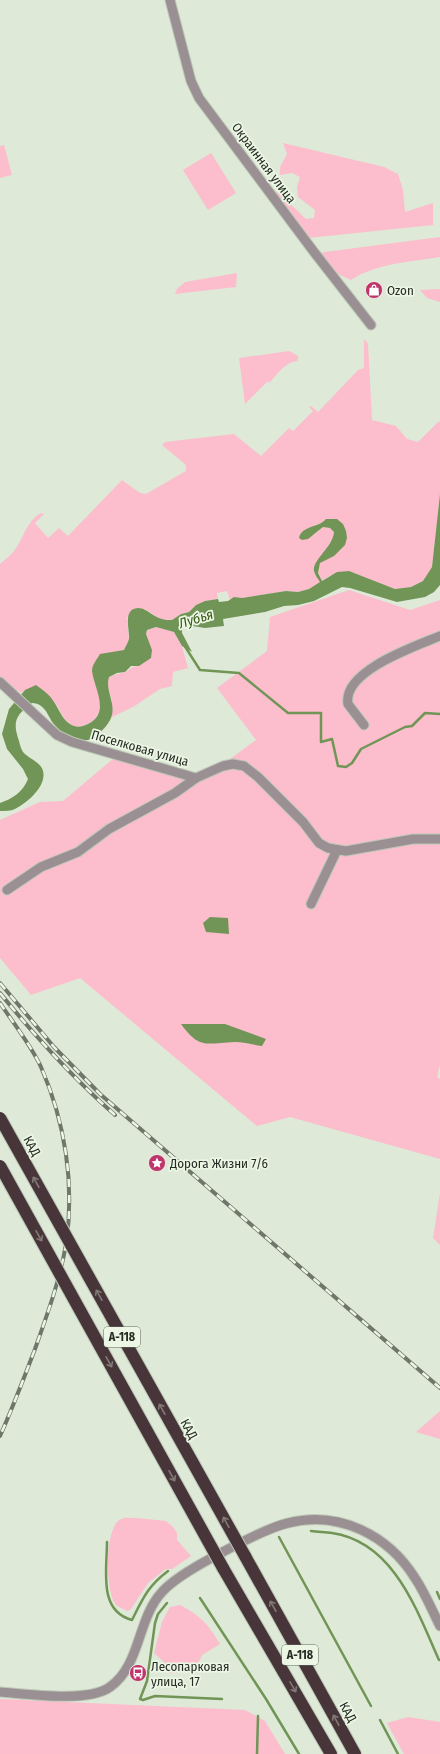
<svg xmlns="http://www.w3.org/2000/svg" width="440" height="1754" viewBox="0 0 440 1754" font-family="'Fira Sans Condensed',sans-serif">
  <rect width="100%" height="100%" fill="#dee9d7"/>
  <!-- green -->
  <g fill="#fcbdcd">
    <polygon points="283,143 384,167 398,174 403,190 405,212 433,203 433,225 308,238 272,191 279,193 306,219 314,218 315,210 298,197 297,187 300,177 292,173 280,175 280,167 287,154"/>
    <polygon points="4,145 12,175 0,178 0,146"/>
    <polygon points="211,153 236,193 208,210 183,170"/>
    <path d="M440,237V257C410,262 377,263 351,280L335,273L317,253Z"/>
    <polygon points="237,273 236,287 175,294 177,289 185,282"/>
    <polygon points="440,289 440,302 427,298 420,290"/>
    <path d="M364,339L368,344L372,420L396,426L407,439L418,442L439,421L440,423V494L432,567L423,581L411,587L395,589L348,571L329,576L322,581L318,573L320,563C330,555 343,553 347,538L323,523L315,525L314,535L323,527L330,528L334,532V537L314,567V572L320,582L309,589L298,592L286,591L242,598L234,597L230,600L227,591L217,593L218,599L205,601L196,605L189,612L181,614L172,620L160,619L145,609L127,617L129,640L124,650L113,653L92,670C97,686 109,714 88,724C82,727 76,728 70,724C62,719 60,707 54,702C49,697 32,693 25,690L22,693C14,688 7,687 0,681V564C4,560 10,556 14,551C23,540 27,520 41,513L44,514L35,523L48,538L59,528L68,536L122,480L140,493L146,494L186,471V465L162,445L165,442L234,434L261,456L289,428L293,431L313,411L309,407L311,406L318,412L358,370L364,368Z"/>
    <path d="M289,351L298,356V361C286,361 277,375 269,383L268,381L245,404L239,358Z"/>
    <polygon points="349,590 410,610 440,600 440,1065 437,1077 440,1079 440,1159 290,1117 257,1126 80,978 31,995 0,958 0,820 40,802 63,801 113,759 197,783 256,740 217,688 267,651 270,617"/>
    <path d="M156,627L174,632L182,646L188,668L173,672L172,686L160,689L133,707L112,717V700L107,685L109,677C114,674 119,674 125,672C131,669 132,666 139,666L147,640L146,634L147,630Z"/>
    <polygon points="440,1193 440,1245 433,1238"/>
    <polygon points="440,1411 440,1439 416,1432"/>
    <path d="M137,1518L166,1521L173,1527L177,1533V1540L191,1556L172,1569H166L148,1583L131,1609L127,1611C124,1609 118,1607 116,1605C105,1593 104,1526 121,1519C125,1517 132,1518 137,1518Z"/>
    <path d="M180,1605C201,1616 208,1624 220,1644L202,1655L196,1668L183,1672L168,1673L164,1662L154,1653L162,1622L170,1607Z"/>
    <polygon points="0,1699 245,1710 265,1721 285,1754 0,1754"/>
    <polygon points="408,1717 440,1722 440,1754 404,1754 387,1723"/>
  </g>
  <!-- water -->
  <g fill="#719556">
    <path d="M440,494V585L434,592L425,597L397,602L350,588L342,587L314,601L298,605L284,606L265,612L223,619L224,626L205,628L186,625L182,628V633L192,652L182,646L174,632L156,627L147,630L146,634L152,650L151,658L139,666H131L125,672L117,673L109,677C105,690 115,701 112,715C110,723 103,730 97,735C83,748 63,736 53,723C49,718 47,710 41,706C39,704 35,703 32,703C16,715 12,721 19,741C20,745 21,749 23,752C29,759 41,762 43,771C47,786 27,803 15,809C11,811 5,811 0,811V803C12,799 23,792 28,779L23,769L7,749L2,734L9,709L25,690L36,685C43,690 50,695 54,702C59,709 62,719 70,724C76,728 82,727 88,724C111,713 94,688 92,671C92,665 97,659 100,654L124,650C125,647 128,643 129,639C130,630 122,609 138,608C149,608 154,621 172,620L181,614L189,612L196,605L205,601L218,599L219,602L228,601L234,597L242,598L286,591L298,592L309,589L320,582C318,579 315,575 314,571C312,560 333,547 334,532L330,528L323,527L308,539L302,540L299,538C302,525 319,528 326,519H337L343,524L346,531L347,538L345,545L334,556L320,563L318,573L322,581L337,572L349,571L395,589L411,587L423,581L432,567Z"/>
    <polygon points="210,917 228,918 229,934 206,932 203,923"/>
    <path d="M181,1024H225L266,1039L262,1046C254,1045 244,1042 235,1042C206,1043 200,1050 181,1024Z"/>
  </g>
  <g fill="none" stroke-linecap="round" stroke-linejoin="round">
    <!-- stream -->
    <g stroke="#719556" stroke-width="2.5">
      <polyline points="184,645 200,670 239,673 288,713 321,713 321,742 332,739 338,766 346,767 352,763 361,749 405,727 412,726 425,713 440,714"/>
      <path d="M311,1531C318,1532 325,1532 332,1533C394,1542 417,1611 439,1660"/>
      <polyline points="279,1537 371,1706"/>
      <path d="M107,1542C107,1570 98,1611 132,1620C143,1598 148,1586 168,1571"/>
      <polyline points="437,1592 440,1599"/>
      <polyline points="200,1598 266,1699 299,1754"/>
      <polyline points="167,1603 158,1614 155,1623 147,1681 140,1699 143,1700 155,1696 222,1699"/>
      <polyline points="380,1720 398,1754"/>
      <polyline points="257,1754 258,1716"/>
    </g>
    <!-- minor casing -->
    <g stroke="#bdc7b7" stroke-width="11">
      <g id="minor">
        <polyline points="170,0 191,81 199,98 314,252 371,325"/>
        <polyline points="0,682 57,735 72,742 196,778"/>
        <path d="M364,725L348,704C342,671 416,646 440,636"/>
        <polyline points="7,890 41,867 78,852 109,829 175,793 196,778 223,766 233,764 244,766 258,777 303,822 319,843 328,848 346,851 413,839 440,839"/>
        <polyline points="311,904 337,850"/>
        <path d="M0,1692C27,1694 88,1703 110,1687C141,1665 137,1619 162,1592C177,1575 217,1555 238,1544C254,1536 271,1527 288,1523C339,1510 388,1535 415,1578C425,1593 432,1610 440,1626"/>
      </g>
    </g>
    <!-- highway casing -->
    <g stroke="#bdc7b7" stroke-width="14">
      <g id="highway">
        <polyline points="245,1556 355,1754"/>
        <polyline points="223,1568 331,1754"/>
      </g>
    </g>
    <!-- minor -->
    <use href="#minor" stroke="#9a9093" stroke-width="9"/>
    <!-- highway -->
    <use href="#highway" stroke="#47353a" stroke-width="12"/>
    <!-- rail casing -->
    <g stroke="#6f776b" stroke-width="4">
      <g id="rail">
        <polyline points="0,983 54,1047 100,1094 440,1388"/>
        <path d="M0,993C35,1036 73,1078 115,1115"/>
        <path d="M0,1003C12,1021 32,1047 41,1067C65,1122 75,1184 66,1244C60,1280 47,1315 35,1349C24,1378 13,1407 0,1436"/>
      </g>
    </g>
    <!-- rail -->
    <use href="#rail" stroke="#ebf6e4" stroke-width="2.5" stroke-dasharray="8" stroke-linecap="butt"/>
    <!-- highway-bridge casing -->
    <g stroke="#bdc7b7" stroke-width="14" stroke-linecap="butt">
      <g id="highway-bridge">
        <polyline points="0,1118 245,1556"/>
        <polyline points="0,1166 223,1568"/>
      </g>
    </g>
    <!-- highway-bridge -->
    <use href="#highway-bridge" stroke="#47353a" stroke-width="12"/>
  </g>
  <!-- one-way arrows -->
  <defs><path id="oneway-shaft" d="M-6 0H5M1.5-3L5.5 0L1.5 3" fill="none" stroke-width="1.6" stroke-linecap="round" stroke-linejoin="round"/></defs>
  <g stroke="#807976">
    <use href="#oneway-shaft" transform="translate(36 1182) rotate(-119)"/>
    <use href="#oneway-shaft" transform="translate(39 1236) rotate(61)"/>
    <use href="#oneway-shaft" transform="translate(99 1295) rotate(-119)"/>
    <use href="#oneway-shaft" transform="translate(109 1362) rotate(61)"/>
    <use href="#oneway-shaft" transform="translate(162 1409) rotate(-119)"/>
    <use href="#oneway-shaft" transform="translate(172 1476) rotate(61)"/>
    <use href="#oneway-shaft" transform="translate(226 1522) rotate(-119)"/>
    <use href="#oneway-shaft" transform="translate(273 1606) rotate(-119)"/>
    <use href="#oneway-shaft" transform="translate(293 1687) rotate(60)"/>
    <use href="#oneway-shaft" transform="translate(336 1720) rotate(-119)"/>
  </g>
  <!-- icons -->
  <defs>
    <g id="shop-disc" transform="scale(0.9)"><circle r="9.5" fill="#bf346a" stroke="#ebf6e4"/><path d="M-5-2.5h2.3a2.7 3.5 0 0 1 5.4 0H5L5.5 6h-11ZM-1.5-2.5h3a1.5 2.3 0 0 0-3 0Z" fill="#fff"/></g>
    <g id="sight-disc" transform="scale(0.9)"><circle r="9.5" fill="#bf346a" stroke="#ebf6e4"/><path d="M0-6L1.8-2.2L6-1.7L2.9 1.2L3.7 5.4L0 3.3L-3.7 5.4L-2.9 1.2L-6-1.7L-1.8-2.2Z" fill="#fff"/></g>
    <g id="bus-disc" transform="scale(0.9)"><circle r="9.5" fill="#bf346a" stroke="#ebf6e4"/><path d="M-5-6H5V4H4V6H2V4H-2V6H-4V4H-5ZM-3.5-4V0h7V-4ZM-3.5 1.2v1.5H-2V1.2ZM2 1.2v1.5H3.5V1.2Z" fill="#fff"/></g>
  </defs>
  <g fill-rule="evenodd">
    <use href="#shop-disc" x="374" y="290"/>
    <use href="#sight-disc" x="157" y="1163"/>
    <use href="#bus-disc" x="138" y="1673"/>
  </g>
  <g text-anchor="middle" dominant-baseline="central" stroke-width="3.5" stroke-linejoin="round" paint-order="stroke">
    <!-- shield labels -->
    <g fill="#ebf6e4" stroke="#61685e" stroke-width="1">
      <rect x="104" y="1327" width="36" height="20" rx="3"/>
      <rect x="282" y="1645" width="36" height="20" rx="3"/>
    </g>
    <g font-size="12" font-weight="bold" fill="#262b24">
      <text x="122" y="1337">А-118</text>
      <text x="300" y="1655">А-118</text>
    </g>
    <!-- street labels -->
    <g font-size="13" fill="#262b24" stroke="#ebf6e4">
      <text transform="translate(264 163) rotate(53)">Окраинная улица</text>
      <text transform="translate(140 748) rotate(16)">Поселковая улица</text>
      <text transform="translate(32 1146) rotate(61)">КАД</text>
      <text transform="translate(189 1429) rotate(61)">КАД</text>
      <text transform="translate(348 1712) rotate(61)">КАД</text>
    </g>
    <!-- poi labels -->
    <g font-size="13" fill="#262b24" stroke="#ebf6e4" text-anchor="start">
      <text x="387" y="290">Ozon</text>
      <text x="170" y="1163">Дорога Жизни 7/6</text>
      <text x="151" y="1666">Лесопарковая<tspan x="151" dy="15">улица, 17</tspan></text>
    </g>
    <!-- water labels -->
    <g font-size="14" font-style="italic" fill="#375815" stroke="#ebf6e4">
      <text transform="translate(196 619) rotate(-17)">Лубья</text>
    </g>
  </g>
</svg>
